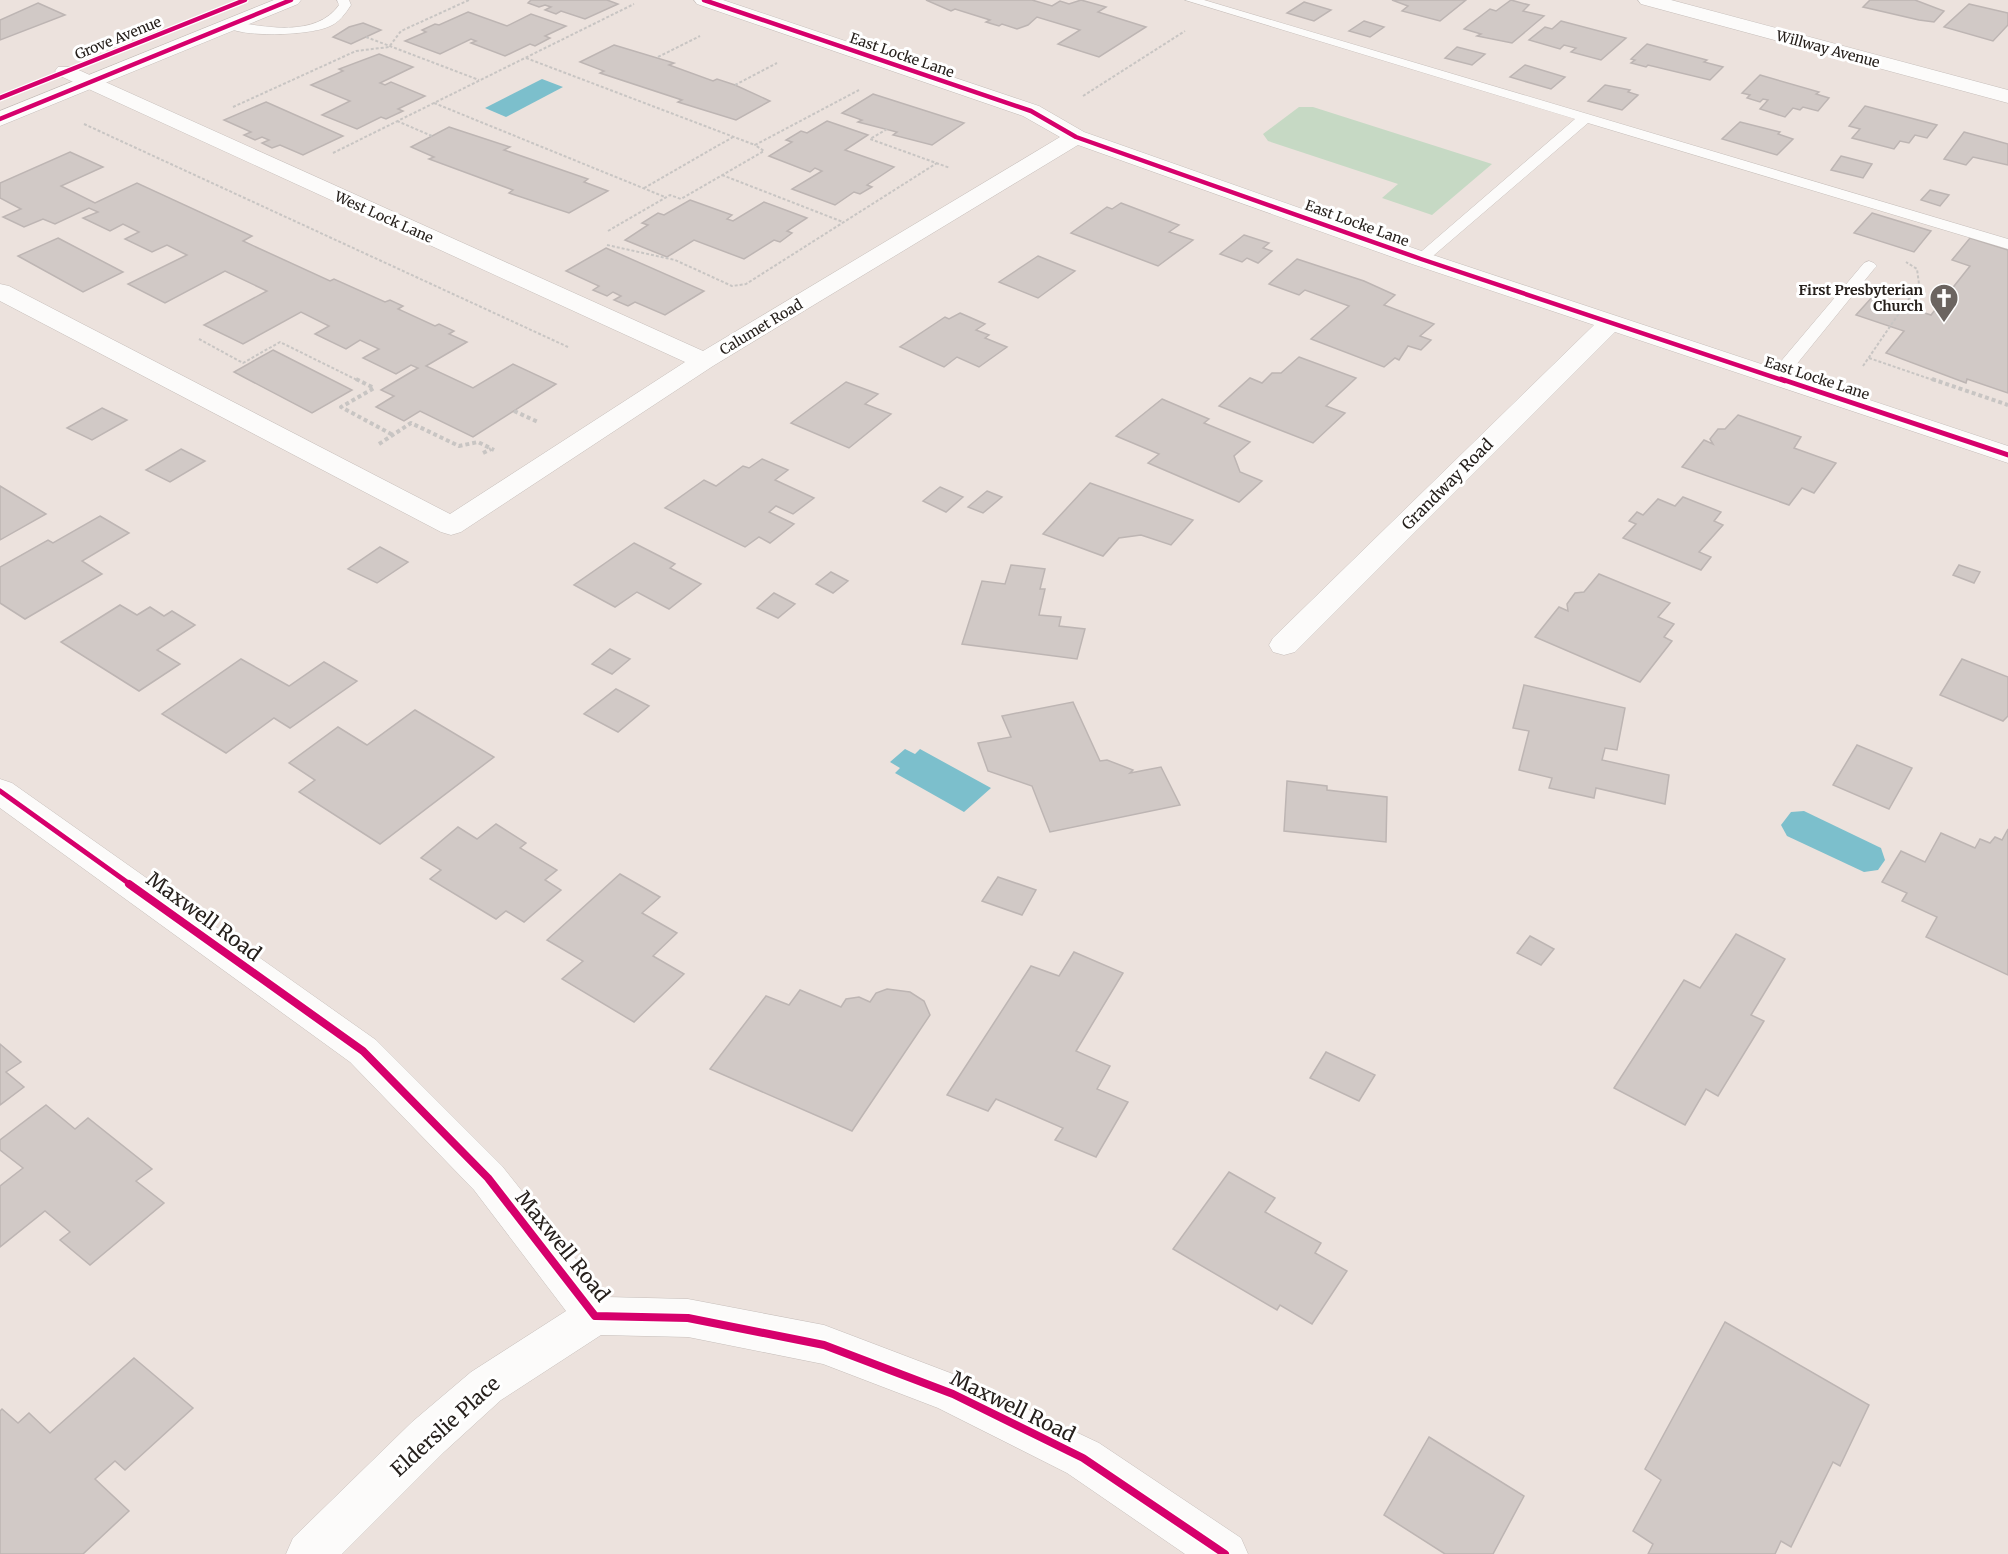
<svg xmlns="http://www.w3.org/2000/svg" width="2008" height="1554" viewBox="0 0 2008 1554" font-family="Merriweather,serif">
  <rect width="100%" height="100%" fill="#ece2dd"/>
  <!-- green -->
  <polygon fill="#c6d9c4" points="1299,107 1313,107 1492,164 1432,215 1382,198 1398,184 1268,141 1263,134"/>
  <!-- water -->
  <g fill="#7cbfcc">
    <polygon points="542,79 563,87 506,117 485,108"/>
    <polygon points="905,749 915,754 920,749 991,788 964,812 895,773 900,768 890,762"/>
    <polygon points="1804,811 1881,848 1885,860 1878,870 1864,872 1787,836 1781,825 1791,812"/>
  </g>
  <!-- building -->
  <g fill="#d1c9c6" stroke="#bdb5b3" stroke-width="1.5">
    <polygon points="531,0 607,0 618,4 585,19 561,11 556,14 545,10 551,7 545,5 539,7 528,3"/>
    <polygon points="926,0 1032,0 1052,6 1060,1 1069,4 1081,0 1106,7 1098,12 1146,27 1099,57 1058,44 1080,30 1037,17 1028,25 1017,29 1002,24 999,26 986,22 990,20 955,9 951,11"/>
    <polygon points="1392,0 1466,0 1440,21 1402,11 1408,6"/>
    <polygon points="1511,0 1529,5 1523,11 1544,16 1512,43 1477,36 1481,34 1464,29 1490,9 1496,11"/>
    <polygon points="1870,0 1915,0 1944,11 1934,22 1919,20 1863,7"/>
    <polygon points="1304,2 1331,10 1314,21 1287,13"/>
    <polygon points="38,3 65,15 0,40 0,20"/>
    <polygon points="1969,4 2008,13 2008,25 1993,41 1944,27"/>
    <polygon points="468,12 507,26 531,14 566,26 545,36 550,38 535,46 530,44 505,56 471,43 476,41 471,39 440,54 405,41 426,32 422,30 435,24 439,25"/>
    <polygon points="1364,21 1384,27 1370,37 1349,31"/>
    <polygon points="1561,21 1626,38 1601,60 1571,52 1576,48 1564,45 1560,49 1529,40 1545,27 1552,29"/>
    <polygon points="363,23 381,30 351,44 333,37 349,27"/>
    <polygon points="1647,44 1707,60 1704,62 1723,67 1710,80 1648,65 1646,67 1631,63 1635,60 1631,59"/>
    <polygon points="614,45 674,63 669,65 713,81 717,79 735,85 770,101 736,120 678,102 682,100 600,73 604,71 580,62"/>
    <polygon points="1457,47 1485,54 1472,65 1445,58"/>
    <polygon points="379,54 413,67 380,83 385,85 391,82 425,96 398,109 403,111 386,119 381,117 357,129 322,115 350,101 311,85 343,71 339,69"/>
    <polygon points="1525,65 1565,77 1551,89 1510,77"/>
    <polygon points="1760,75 1819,92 1816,94 1829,98 1818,111 1803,107 1800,110 1793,108 1785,117 1760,109 1768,100 1763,99 1760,102 1747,98 1750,95 1742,93"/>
    <polygon points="1605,85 1630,90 1628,92 1638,95 1622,110 1588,101"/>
    <polygon points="873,94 964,123 932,145 893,135 897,132 858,122 862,120 842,113"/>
    <polygon points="266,102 343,136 303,155 280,145 272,148 262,143 269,140 262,137 255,140 244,135 251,132 224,120"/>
    <polygon points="1865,106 1937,125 1927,138 1915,135 1909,143 1900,141 1894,149 1852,138 1860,129 1849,126"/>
    <polygon points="827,121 868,135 845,150 894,167 867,185 872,187 860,194 854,192 835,205 792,189 822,171 815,168 810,172 769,156 792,142 786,140 801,131 807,133"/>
    <polygon points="1740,122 1780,132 1778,134 1793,139 1777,155 1722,139"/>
    <polygon points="449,127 510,147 504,150 588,179 584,182 608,191 569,213 509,193 513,190 429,159 434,157 411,147"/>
    <polygon points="1964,132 2008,144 2008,165 1973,157 1966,165 1944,159"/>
    <polygon points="70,152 103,167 61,186 95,203 137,183 252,236 243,241 330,281 334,279 385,302 390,300 403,306 398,309 435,326 439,324 454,331 449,334 467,342 426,366 473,388 513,364 556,384 473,437 420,411 404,421 376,407 394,396 381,390 418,368 411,365 396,374 363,358 379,349 360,340 346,349 315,334 329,326 301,312 243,344 204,325 267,291 225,271 165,303 128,284 187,255 167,245 152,252 125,239 139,232 123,224 110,231 83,218 98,212 89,208 55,224 43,219 24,227 3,217 21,209 0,198 0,183"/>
    <polygon points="1841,156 1872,164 1863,178 1831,170"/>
    <polygon points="1930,190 1949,195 1940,206 1921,200"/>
    <polygon points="690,200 732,215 727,219 733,221 764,202 807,218 787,231 792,233 780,242 774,240 744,259 694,240 667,257 625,240 648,225 642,223 658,213 664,215"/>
    <polygon points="1121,203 1179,225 1169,232 1193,240 1158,266 1071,233 1107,207 1112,209"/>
    <polygon points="1872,213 1931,231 1914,252 1854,233"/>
    <polygon points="1244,235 1269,243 1263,248 1272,251 1258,263 1247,258 1242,262 1220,254"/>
    <polygon points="58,238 123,272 83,292 18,256"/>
    <polygon points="1970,238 2008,250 2008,393 1967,379 1966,383 1886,353 1904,331 1856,315 1873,296 1931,315 1970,266 1952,260"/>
    <polygon points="606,248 704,291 665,315 635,302 628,306 614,300 621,296 613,292 607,296 593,290 599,286 566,271"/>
    <polygon points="1038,256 1075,271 1038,298 999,282"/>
    <polygon points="1297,259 1364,281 1395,295 1384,305 1434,324 1420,336 1431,340 1421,350 1408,346 1399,360 1395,358 1384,367 1311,339 1349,306 1305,290 1299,295 1269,284"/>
    <polygon points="960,313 985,324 976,330 989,335 985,338 1007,347 979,367 957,357 944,367 900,347 945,317 949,319"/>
    <polygon points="273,350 352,390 312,413 234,372"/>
    <polygon points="1299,357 1356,378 1326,406 1345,413 1313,443 1219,406 1250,378 1262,383 1272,373 1281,373"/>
    <polygon points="846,382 878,394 865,404 891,414 849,448 791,423"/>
    <polygon points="1162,399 1209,419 1204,423 1250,442 1234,456 1240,472 1262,481 1239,502 1148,463 1159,454 1116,436"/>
    <polygon points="102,408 127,420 92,440 67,428"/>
    <polygon points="1738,415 1801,437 1794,448 1836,463 1814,493 1802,488 1789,505 1682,467 1704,440 1713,444 1710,439 1718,429 1725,429"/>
    <polygon points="181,449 205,461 170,482 146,470"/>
    <polygon points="762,459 788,470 775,480 814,498 793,514 776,506 769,512 794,524 770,543 759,537 745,547 665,508 704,480 716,486 743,466 749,468"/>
    <polygon points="1090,483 1193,520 1171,545 1141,535 1119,538 1103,556 1043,534"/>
    <polygon points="0,486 46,514 0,540"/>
    <polygon points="940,487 963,497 946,512 923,501"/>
    <polygon points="987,491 1002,497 983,513 968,507"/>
    <polygon points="1683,497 1721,512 1714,521 1723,525 1699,552 1711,557 1701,570 1623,538 1636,524 1629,521 1637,512 1643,515 1658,499 1675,506"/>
    <polygon points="100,516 129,533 82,561 102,574 25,619 0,603 0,567 48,540 53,543"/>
    <polygon points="634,543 675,564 670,568 701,584 669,609 637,592 615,607 574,585"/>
    <polygon points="380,547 408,562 377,583 348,569"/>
    <polygon points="1011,565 1045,569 1040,589 1045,589 1039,615 1061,617 1059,626 1085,629 1077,659 962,644 982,581 1005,584"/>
    <polygon points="1959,565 1980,572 1974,583 1953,575"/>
    <polygon points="831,572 848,581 833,593 816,584"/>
    <polygon points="1599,574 1670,603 1658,617 1674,624 1664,637 1672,641 1640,682 1535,637 1559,607 1568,611 1567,604 1575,593 1584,592"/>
    <polygon points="774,593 795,604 778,618 757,608"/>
    <polygon points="120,605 137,615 150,607 164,616 172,611 195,625 157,650 180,664 139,691 61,642"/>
    <polygon points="610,649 630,659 612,674 592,664"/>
    <polygon points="241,659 289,686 324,662 357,681 290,728 274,718 226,753 162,714"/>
    <polygon points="1962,659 2008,677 2008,716 2003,721 1940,695"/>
    <polygon points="1524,685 1625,708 1617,750 1605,748 1602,760 1669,775 1665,804 1596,788 1594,798 1549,788 1552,778 1519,770 1529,731 1513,728"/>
    <polygon points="616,689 649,706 618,732 584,714"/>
    <polygon points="1073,702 1100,761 1107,760 1133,770 1130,773 1161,767 1180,805 1050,832 1032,786 988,771 978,743 1011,737 1002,716"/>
    <polygon points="415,710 494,757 380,844 299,792 315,780 289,763 338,727 367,745"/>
    <polygon points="1857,745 1912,768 1889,809 1833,785"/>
    <polygon points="1287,781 1327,786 1327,790 1387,797 1386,842 1284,831"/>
    <polygon points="496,824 526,843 520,848 557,870 545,880 561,890 524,922 506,911 496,919 430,879 441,870 421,858 458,827 477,839"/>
    <polygon points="2008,829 2008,975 1926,937 1937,917 1902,901 1907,893 1882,882 1901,851 1925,862 1941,833 1975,848 1980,839 1990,843 1995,837 2002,840"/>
    <polygon points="620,874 660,897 642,913 677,933 653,956 684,974 634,1022 562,979 583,961 547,940"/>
    <polygon points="998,877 1036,890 1022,915 982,901"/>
    <polygon points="1736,934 1785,959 1751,1015 1764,1021 1718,1096 1706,1089 1685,1125 1614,1088 1684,980 1700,988"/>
    <polygon points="1530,936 1554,949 1541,965 1517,953"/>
    <polygon points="1074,952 1123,973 1076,1051 1110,1066 1097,1089 1128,1102 1096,1157 1055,1140 1063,1128 996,1099 988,1111 947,1095 1031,966 1059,976"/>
    <polygon points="887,989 910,992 924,1001 930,1015 852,1131 710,1069 766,996 789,1005 800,990 841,1007 846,999 859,997 870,1002 876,993"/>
    <polygon points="0,1044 21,1062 6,1072 24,1087 0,1105"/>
    <polygon points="1326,1052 1375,1075 1359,1101 1310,1078"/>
    <polygon points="46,1105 75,1129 88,1118 152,1169 136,1181 164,1203 90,1265 60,1240 70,1232 45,1211 0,1247 0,1186 23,1168 0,1150 0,1140"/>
    <polygon points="1229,1172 1275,1198 1265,1212 1321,1243 1315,1253 1347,1271 1312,1324 1280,1305 1277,1310 1173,1249"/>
    <polygon points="1725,1322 1869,1405 1840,1466 1833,1462 1791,1547 1781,1541 1775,1554 1648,1554 1653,1544 1633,1531 1661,1480 1645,1469"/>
    <polygon points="134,1358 193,1408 125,1470 115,1461 95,1479 129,1511 83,1554 0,1554 0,1411 2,1409 18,1423 29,1413 50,1433"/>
    <polygon points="1429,1437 1524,1496 1493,1554 1445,1554 1384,1515"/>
  </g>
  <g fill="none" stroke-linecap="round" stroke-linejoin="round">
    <!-- lane casing -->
    <g stroke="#c6beba" stroke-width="1">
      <g id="lane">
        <path d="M337,0H349L351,5C345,14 339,23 328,27C310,35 238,39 224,25L230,21C264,27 316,38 339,5Z"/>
        <polygon points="1185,0 1204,0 2008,239 2008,249 1588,123 1426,262 1416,262 1413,259 1416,256 1575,119"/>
        <polygon points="1869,261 1874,263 1877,266 1874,269 1783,381 1771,381 1769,377 1771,373 1864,263"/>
      </g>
    </g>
    <!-- street casing -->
    <g stroke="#c6beba" stroke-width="1">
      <g id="street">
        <polygon points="694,0 723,0 1039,106 1084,132 1430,254 2008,446 2008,463 1615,332 1295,652 1284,655 1273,652 1269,645 1273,638 1594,325 1412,264 1078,145 713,366 461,532 451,535 441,532 0,301 0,284 9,286 450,514 685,362 58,75 55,71 58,67 72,67 703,351 1060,137 1023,116 697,4"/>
        <polygon points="1638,0 1671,0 2008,90 2008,103 1641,4"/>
        <polygon points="0,779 12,783 376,1040 502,1166 606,1297 688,1299 824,1325 953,1374 1099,1443 1241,1538 1248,1554 1185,1554 1067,1473 938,1408 823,1364 688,1337 601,1335 501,1400 444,1452 342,1554 286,1554 293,1538 412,1422 471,1372 566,1311 474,1190 350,1062 0,808"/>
      </g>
    </g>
    <!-- secondary casing -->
    <g stroke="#c6beba" stroke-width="1">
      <polygon id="secondary" points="274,0 301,0 298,4 0,126 0,111"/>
    </g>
    <!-- path-far1 -->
    <g stroke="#c8c5c3" stroke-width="2" stroke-dasharray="3 2" stroke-linecap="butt">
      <polyline points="366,37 479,80"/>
      <polyline points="658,57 700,36"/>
      <polyline points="526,58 755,145"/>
      <polyline points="735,85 777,63"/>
      <polyline points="1083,96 1185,31"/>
      <polyline points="434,103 665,197"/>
      <polyline points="233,107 356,51 389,47 401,31 469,0"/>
      <polyline points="397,121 432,136"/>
      <polyline points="84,124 568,347"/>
      <polyline points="887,129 870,139 950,168"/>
      <polyline points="333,153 634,4"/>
      <polyline points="722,175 843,222"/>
      <polyline points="644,188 733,137"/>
      <polyline points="608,231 670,195 681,199 764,151 755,145 859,90"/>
      <polyline points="607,245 675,260 732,286 746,284 937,163"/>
      <polyline points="199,339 243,363 280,342 359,381"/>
      <polyline points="1869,358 1936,381"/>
      <polyline points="1863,366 1919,284 1917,269 1906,262"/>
    </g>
    <!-- path -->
    <g stroke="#c8c5c3" stroke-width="4" stroke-dasharray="4 3" stroke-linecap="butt">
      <polyline points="356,379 374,388 341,407 393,435"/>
      <polyline points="1932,379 2008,405"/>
      <polyline points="514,411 538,422"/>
      <polyline points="379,444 411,423 459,446 478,442 494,450"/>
      <polyline points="483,453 491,449"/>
    </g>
    <!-- lane -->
    <use href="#lane" fill="#fcfbfa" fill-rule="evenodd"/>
    <!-- street -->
    <use href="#street" fill="#fcfbfa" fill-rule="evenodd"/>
    <!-- secondary -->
    <use href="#secondary" fill="#fcfbfa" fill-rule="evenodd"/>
    <!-- cycleway-far2 casing -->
    <g stroke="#fff" stroke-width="7">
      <g id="cycleway-far2">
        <polyline points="704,0 1031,111 1076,137 1421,259 1785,381"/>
        <polyline points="0,98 245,0"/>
        <polyline points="0,119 291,0"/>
      </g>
    </g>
    <!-- cycleway-far1 casing -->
    <g stroke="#fff" stroke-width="9">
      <g id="cycleway-far1">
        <polyline points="1781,379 2008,455"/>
        <polyline points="0,791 131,885"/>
      </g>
    </g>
    <!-- cycleway casing -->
    <g stroke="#fff" stroke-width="11">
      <polyline id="cycleway" points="129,884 363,1051 488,1178 595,1316 688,1318 824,1345 953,1394 1083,1458 1225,1554"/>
    </g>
    <!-- cycleway-far2 -->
    <use href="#cycleway-far2" stroke="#d6006c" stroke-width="4.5"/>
    <!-- cycleway-far1 -->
    <use href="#cycleway-far1" stroke="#d6006c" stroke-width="5"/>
    <!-- cycleway -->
    <use href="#cycleway" stroke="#d6006c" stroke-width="8"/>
  </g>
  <!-- icons -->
  <defs>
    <g id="church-pin" transform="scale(1.5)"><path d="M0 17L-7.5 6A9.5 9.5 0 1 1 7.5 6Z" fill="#6b6460" stroke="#fff"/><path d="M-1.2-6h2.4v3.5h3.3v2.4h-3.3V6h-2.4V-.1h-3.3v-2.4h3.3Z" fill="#fff"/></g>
  </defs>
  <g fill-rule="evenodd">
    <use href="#church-pin" x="1944" y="298"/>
  </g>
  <g text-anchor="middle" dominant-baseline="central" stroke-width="6" stroke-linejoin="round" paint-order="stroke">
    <!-- far-street labels -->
    <g font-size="14" fill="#26201c" stroke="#fff">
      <text transform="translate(118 38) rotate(-22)">Grove Avenue</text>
      <text transform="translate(1828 49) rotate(15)">Willway Avenue</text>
      <text transform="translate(902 55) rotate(19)">East Locke Lane</text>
      <text transform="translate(384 217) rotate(24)">West Lock Lane</text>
      <text transform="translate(1357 223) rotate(20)">East Locke Lane</text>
      <text transform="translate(761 327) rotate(-31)">Calumet Road</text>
      <text transform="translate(1817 378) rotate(18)">East Locke Lane</text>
    </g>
    <!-- far-poi labels -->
    <g font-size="14" font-weight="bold" fill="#26201c" stroke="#fff" text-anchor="end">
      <text x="1923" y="290">First Presbyterian<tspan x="1923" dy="16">Church</tspan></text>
    </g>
    <!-- street labels -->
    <g font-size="16" fill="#26201c" stroke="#fff">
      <text transform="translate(1447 484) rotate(-45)">Grandway Road</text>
    </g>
    <!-- near-street labels -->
    <g font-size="20" fill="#26201c" stroke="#fff">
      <text transform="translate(204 916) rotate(36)">Maxwell Road</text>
      <text transform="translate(563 1246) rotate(51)">Maxwell Road</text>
      <text transform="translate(1013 1406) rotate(26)">Maxwell Road</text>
      <text transform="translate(445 1426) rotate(-42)">Elderslie Place</text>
    </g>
  </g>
</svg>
